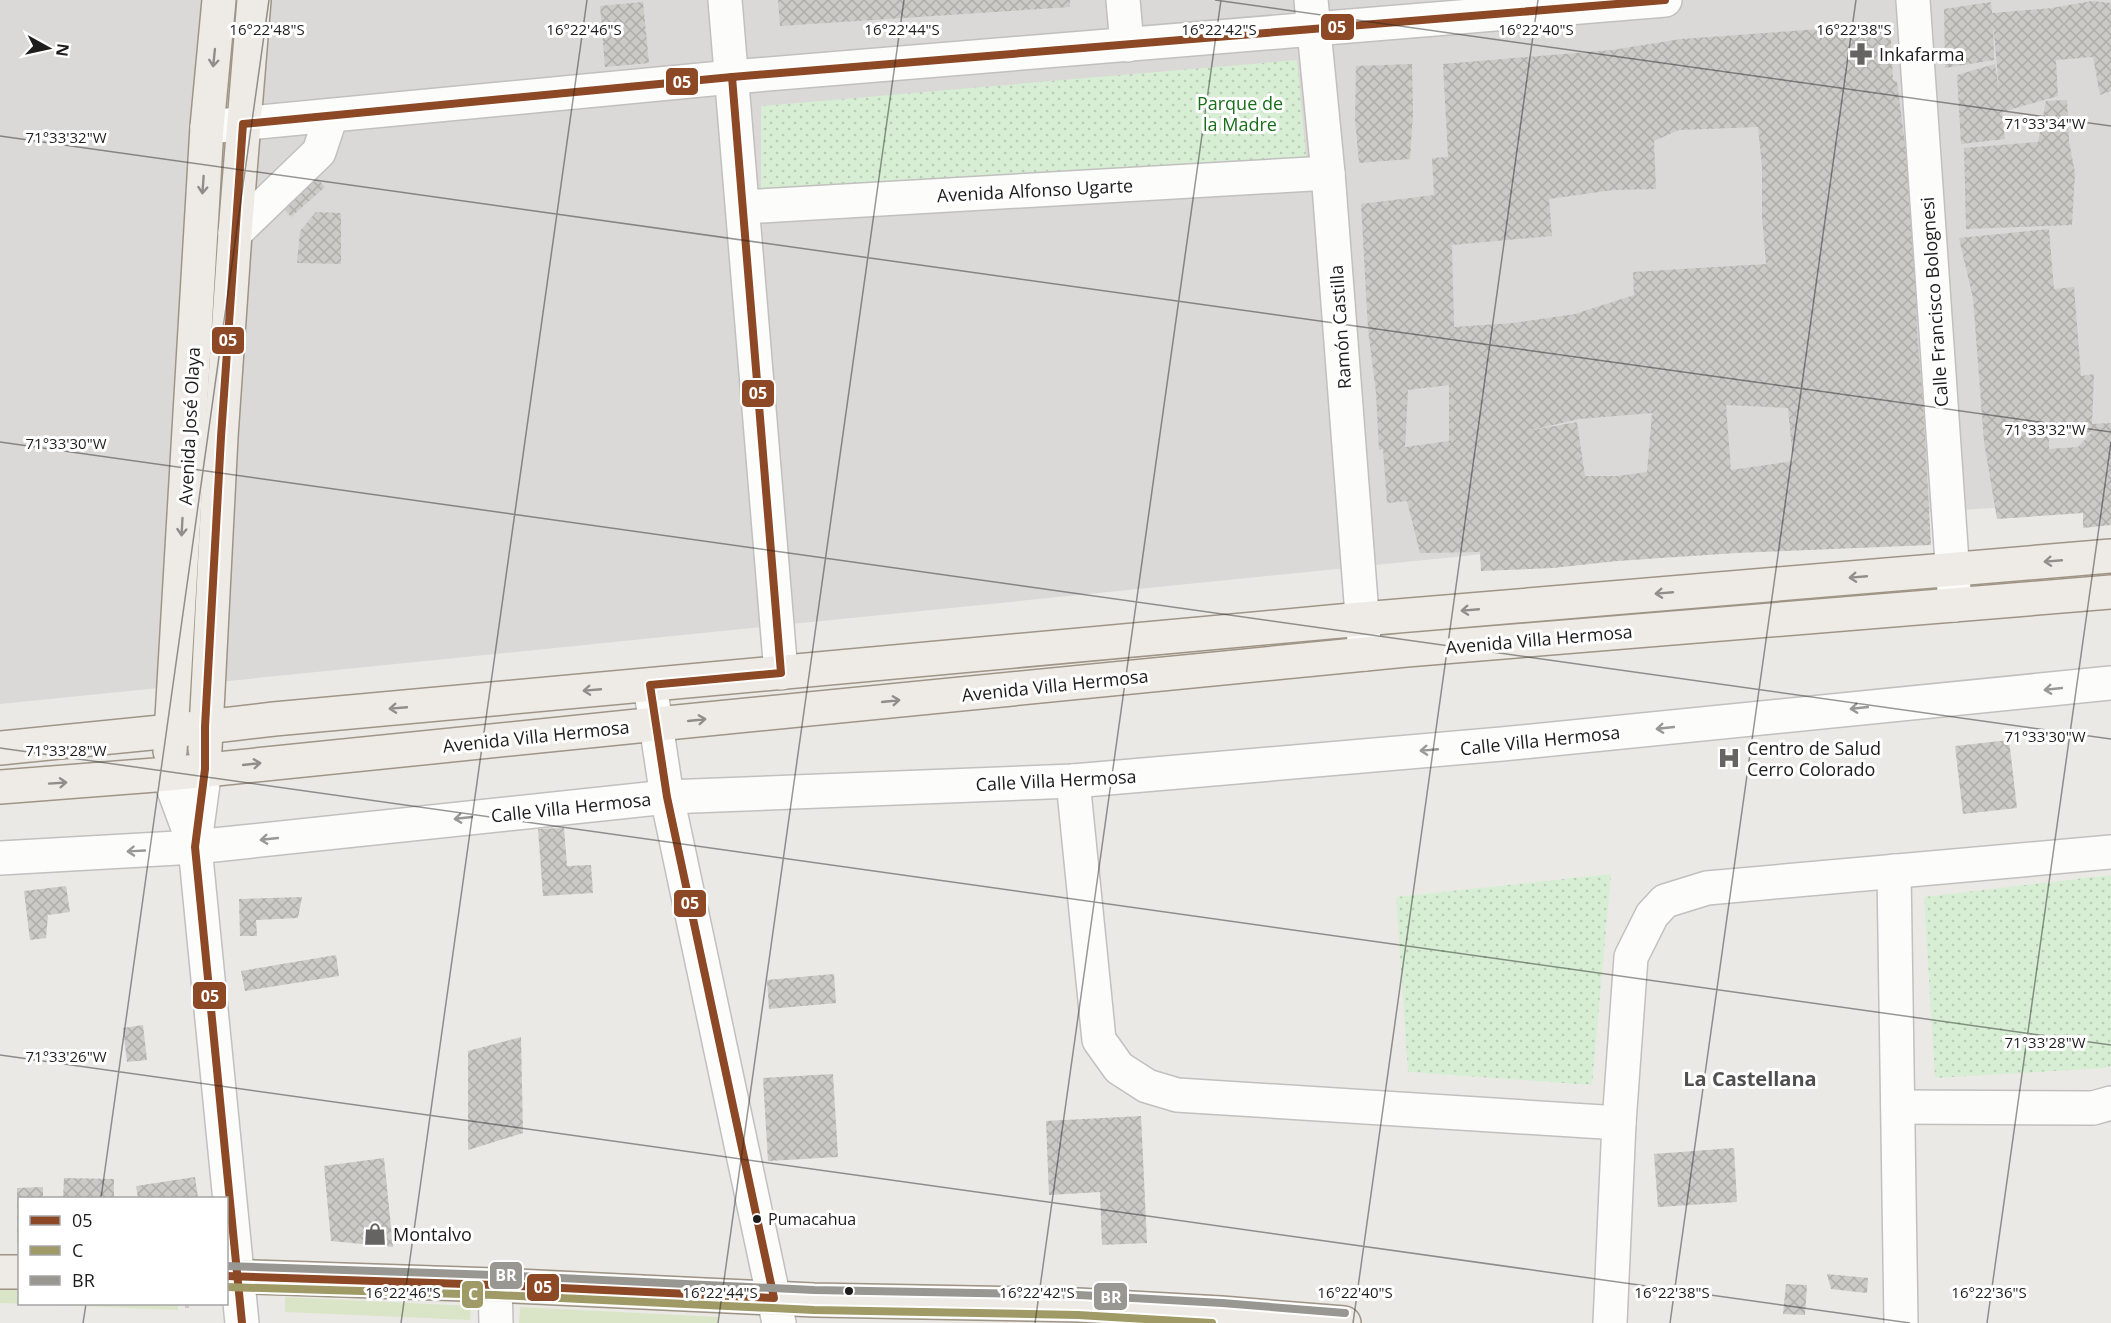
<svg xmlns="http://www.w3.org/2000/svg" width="2111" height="1323" viewBox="0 0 2111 1323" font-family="'Open Sans',sans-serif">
  <defs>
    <pattern id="park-dots" width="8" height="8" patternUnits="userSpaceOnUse" patternTransform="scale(1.5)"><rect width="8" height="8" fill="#d7eed4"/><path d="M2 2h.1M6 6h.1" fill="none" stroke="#b8ccb6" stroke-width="1.8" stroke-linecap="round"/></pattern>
    <pattern id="building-cross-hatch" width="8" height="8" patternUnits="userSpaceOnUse" patternTransform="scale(1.5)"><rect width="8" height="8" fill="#cccac7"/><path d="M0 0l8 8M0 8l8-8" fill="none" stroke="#afadaa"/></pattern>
  </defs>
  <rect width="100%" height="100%" fill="#ebe9e6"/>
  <!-- residential -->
  <polygon fill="#dad9d7" points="0,0 2111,0 2111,500 1841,518 0,704"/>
  <!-- grass -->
  <g fill="#dae5c8">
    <polygon points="0,1289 19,1289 20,1304 178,1304 178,1310 0,1303"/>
    <polygon points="285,1297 471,1306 470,1320 285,1312"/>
    <polygon points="520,1307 719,1317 718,1323 519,1323"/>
  </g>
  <!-- park -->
  <g fill="url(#park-dots)">
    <polygon points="1297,60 1306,157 761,197 761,106"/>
    <polygon points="1611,874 1592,1085 1408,1072 1396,897"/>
    <polygon points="2111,875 2111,1066 2106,1068 1935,1078 1924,897"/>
  </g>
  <!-- building -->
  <g fill="url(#building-cross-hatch)" fill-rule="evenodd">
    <polygon points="778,0 1070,0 1070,7 780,26"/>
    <polygon points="2092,1 2111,3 2111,91 2100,95 2093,57 2056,60 2058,96 2002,112 2005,139 1961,144 1957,75 1995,64 1999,89 1993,22 1994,60 1945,68 1944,9 1991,2 1992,13 2052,8"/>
    <polygon points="643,2 649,63 605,67 600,6"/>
    <path d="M1890,24L1893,80L1897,82L1906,152L1916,292L1917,332L1923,400L1931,545L1736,553L1617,561L1553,568L1481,571L1480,552L1420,553L1407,501L1387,503L1383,449L1379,450L1376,393L1368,329L1361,204L1434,195L1432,158L1448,157L1443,64L1612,50L1681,39ZM1758,127L1762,166V218L1766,264L1633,272L1634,295L1575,314L1513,323L1454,327L1452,245L1552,236L1549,199L1613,190L1656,189L1654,141L1679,130ZM1449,385V441L1405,447L1408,390ZM1726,405L1788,408L1793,461L1731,470ZM1652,413L1647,472L1618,476H1585L1577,422L1527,431L1579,419Z"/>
    <polygon points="1412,64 1413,113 1410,159 1359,163 1355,119 1356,66"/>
    <polygon points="2067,100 2069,141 2075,173 2072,225 1966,229 1964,148 2038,142 2046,101"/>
    <polygon points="306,166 325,187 291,217 272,195"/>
    <polygon points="316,212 341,213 341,264 297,263 300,231"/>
    <path d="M2049,229L2054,289L2074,287L2081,376L2094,374L2092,424L2111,423V525L2083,528V513L1997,519L1984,442L1973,298L1959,238ZM2092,432L2078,447L2049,449V436Z"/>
    <polygon points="2009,740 2017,808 1963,814 1955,746"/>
    <polygon points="564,828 567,866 591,865 593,893 543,896 538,829"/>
    <polygon points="66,886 70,912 48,915 46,938 30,940 24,891"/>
    <polygon points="302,897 298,918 256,920 257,936 240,936 239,899"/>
    <polygon points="336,955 339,976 245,991 241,971"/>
    <polygon points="834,974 836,1003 769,1009 767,980"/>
    <polygon points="143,1025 147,1060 127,1062 123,1028"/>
    <polygon points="521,1037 523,1133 468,1150 468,1051"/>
    <polygon points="833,1074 838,1157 768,1161 763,1078"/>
    <polygon points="1141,1116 1147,1243 1102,1245 1100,1192 1049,1195 1046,1121"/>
    <polygon points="1734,1148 1737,1202 1658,1207 1654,1154"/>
    <polygon points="384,1158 393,1247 331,1241 324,1166"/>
    <polygon points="195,1177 198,1198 138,1198 136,1186"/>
    <polygon points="64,1178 114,1179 114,1198 63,1198"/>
    <polygon points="43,1187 43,1198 20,1198 20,1241 17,1241 17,1188"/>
    <polygon points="1827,1274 1868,1278 1867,1293 1831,1289"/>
    <polygon points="1786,1284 1807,1285 1805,1315 1783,1314"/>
  </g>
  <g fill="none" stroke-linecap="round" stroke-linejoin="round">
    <!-- minor casing -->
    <g stroke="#c1c0be" stroke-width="36">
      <g id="minor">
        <polyline points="725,0 781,673"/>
        <polyline points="1123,0 1127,45"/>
        <polyline points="1311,0 1328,173 1365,654"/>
        <polyline points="1913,0 1955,605"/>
        <polyline points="207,127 732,77 1665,0"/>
        <polyline points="743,207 1328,173"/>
        <polyline points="235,233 319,152 331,116"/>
        <polyline points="650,685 667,797 779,1323"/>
        <polyline points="168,774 195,847 242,1323"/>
        <polyline points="1073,781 1099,1040 1119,1068 1147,1086 1177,1095 1619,1123"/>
        <polyline points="195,842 205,769"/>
        <polyline points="0,858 195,847 667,797 1073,781 1502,744 2111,683"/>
        <polyline points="1894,871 1901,1323"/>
        <polyline points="1898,1107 2093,1108 2111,1103"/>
        <polyline points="495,1285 496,1323"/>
        <polyline points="1610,1323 1619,1123 1631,957 1652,915 1665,901 1707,888 2111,852"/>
      </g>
    </g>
    <!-- major casing -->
    <g stroke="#9f9586" stroke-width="36">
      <g id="major">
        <polyline points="0,748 171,731 274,719 1362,619 2111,556"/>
        <polyline points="205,749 221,437 235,233 254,0"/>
        <polyline points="170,751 207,127 219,0"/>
        <polyline points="0,787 168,774 657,724 1406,650 2111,592"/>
        <polyline points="0,1272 20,1272"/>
        <polyline points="226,1276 495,1285 814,1300 1078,1305 1221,1313 1344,1323"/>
      </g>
    </g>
    <!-- path -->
    <polyline stroke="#d4c8c7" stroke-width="4" stroke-dasharray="3 3" stroke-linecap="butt" points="187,1308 187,1304"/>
    <!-- minor -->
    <use href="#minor" stroke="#fcfcfb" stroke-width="33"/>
    <!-- major -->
    <use href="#major" stroke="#eeeae5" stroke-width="33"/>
    <!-- bus-1 casing -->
    <g stroke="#fff" stroke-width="12">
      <g id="bus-1">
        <polyline points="226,1276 495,1285 774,1298 667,797 650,685 781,673 732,77"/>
        <polyline points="242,1323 195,847 205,769 205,727 221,437 243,124 732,77 1665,0"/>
      </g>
    </g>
    <!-- bus-2 casing -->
    <g stroke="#fff" stroke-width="12">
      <polyline id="bus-2" points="226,1287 495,1295 814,1310 1078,1315 1212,1323"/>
    </g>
    <!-- bus-3 casing -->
    <g stroke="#fff" stroke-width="12">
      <polyline id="bus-3" points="226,1266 495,1275 814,1290 1079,1295 1222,1303 1345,1313"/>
    </g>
    <!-- bus-1 -->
    <use href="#bus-1" stroke="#8d4925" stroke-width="8"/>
    <!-- bus-2 -->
    <use href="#bus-2" stroke="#a09b66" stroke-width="8"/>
    <!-- bus-3 -->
    <use href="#bus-3" stroke="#989792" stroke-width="8"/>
  </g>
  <!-- one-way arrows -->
  <defs><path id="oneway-shaft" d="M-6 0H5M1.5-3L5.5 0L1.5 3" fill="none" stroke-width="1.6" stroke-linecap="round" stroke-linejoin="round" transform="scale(1.5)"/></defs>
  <g stroke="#908e8b">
    <use href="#oneway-shaft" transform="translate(214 58) rotate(96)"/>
    <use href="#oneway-shaft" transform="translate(203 185) rotate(94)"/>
    <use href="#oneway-shaft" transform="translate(182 527) rotate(93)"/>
    <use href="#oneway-shaft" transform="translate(2053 561) rotate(175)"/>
    <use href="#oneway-shaft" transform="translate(1858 577) rotate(175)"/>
    <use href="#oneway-shaft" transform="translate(1664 593) rotate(175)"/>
    <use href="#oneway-shaft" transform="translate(1470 610) rotate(175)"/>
    <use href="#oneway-shaft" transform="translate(592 690) rotate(175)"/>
    <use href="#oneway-shaft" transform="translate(891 701) rotate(-6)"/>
    <use href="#oneway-shaft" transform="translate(398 708) rotate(175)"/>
    <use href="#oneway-shaft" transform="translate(697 720) rotate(-6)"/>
    <use href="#oneway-shaft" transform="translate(252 764) rotate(-6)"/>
    <use href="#oneway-shaft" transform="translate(58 783) rotate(-4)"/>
  </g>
  <g stroke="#989897">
    <use href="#oneway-shaft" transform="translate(2053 689) rotate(174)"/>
    <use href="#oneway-shaft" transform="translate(1859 708) rotate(174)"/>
    <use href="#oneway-shaft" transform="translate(1665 728) rotate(174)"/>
    <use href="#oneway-shaft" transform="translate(1429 750) rotate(175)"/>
    <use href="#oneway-shaft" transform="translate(463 818) rotate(174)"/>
    <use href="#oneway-shaft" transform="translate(269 839) rotate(174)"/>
    <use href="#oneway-shaft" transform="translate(136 851) rotate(177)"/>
  </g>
  <!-- ticks -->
  <path fill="none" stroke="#1d1d1d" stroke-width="1.5" stroke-opacity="0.45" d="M1215,0L2111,126M0,136L2111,432M0,442L2111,739M0,748L2111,1045M0,1055L1910,1323M101,1198L269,0M83,1323L86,1304M401,1323L587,0M718,1323L904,0M1035,1323L1221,0M1353,1323L1538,0M1670,1323L1856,0M1987,1323L2111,442"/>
  <!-- icons -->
  <defs>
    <g id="pharmacy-bare" transform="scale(1.8)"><path d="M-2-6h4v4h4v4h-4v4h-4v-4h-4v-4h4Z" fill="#656463" stroke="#fff" stroke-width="2.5" paint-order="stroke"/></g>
    <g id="hospital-bare" transform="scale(1.8)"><path d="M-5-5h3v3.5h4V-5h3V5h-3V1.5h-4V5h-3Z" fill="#656463" stroke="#fff" stroke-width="2.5" paint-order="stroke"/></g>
    <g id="shop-bare" transform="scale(1.8)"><path d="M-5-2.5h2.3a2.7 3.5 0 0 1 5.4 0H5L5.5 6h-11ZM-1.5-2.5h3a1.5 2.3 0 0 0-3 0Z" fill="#656463" stroke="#fff" stroke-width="2.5" paint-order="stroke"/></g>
  </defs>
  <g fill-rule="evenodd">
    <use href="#pharmacy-bare" x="1861" y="54"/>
    <use href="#hospital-bare" x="1729" y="758"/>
    <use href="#shop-bare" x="375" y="1234"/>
  </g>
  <!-- markers -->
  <g fill="#1d1d1d" stroke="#fff" stroke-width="2">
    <circle cx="757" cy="1219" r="5"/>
    <circle cx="849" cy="1291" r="5"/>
  </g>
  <g text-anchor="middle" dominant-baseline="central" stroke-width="6" stroke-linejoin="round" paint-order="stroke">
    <!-- bus labels -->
    <g font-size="16" fill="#1d1d1d" stroke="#fff" text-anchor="start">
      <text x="768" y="1219">Pumacahua</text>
    </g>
    <!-- poi labels -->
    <g font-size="18" fill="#1d1d1d" stroke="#fff" text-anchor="start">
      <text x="1879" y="54">Inkafarma</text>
      <text x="1747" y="748">Centro de Salud<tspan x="1747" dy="21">Cerro Colorado</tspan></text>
      <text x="393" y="1234">Montalvo</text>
    </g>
    <!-- park labels -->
    <g font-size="18" fill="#186f19" stroke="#fff">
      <text x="1240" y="103">Parque de<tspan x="1240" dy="21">la Madre</tspan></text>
    </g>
    <!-- street labels -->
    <g font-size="18" fill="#1d1d1d" stroke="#fff">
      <text transform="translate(1035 190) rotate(-3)">Avenida Alfonso Ugarte</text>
      <text transform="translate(1934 302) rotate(-94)">Calle Francisco Bolognesi</text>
      <text transform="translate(1340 327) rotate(-94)">Ramón Castilla</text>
      <text transform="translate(189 426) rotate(-87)">Avenida José Olaya</text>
      <text transform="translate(1539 639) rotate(-5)">Avenida Villa Hermosa</text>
      <text transform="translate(1055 685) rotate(-6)">Avenida Villa Hermosa</text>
      <text transform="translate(536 736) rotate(-6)">Avenida Villa Hermosa</text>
      <text transform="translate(1540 740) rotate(-6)">Calle Villa Hermosa</text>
      <text transform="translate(1056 780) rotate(-3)">Calle Villa Hermosa</text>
      <text transform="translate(571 807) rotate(-6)">Calle Villa Hermosa</text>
    </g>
    <!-- neighbourhood labels -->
    <g font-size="20" font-weight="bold" fill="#505050" stroke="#fff">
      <text x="1750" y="1078">La Castellana</text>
    </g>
  </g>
  <g font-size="15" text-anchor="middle" fill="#1d1d1d" stroke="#fff" stroke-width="6" stroke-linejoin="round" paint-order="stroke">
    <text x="267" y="35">16°22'48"S</text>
    <text x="584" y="35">16°22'46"S</text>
    <text x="902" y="35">16°22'44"S</text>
    <text x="1219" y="35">16°22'42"S</text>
    <text x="1536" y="35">16°22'40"S</text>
    <text x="1854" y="35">16°22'38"S</text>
    <text x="2045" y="129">71°33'34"W</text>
    <text x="66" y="143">71°33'32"W</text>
    <text x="2045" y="435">71°33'32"W</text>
    <text x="66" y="449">71°33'30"W</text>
    <text x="2045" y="742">71°33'30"W</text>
    <text x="66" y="756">71°33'28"W</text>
    <text x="2045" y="1048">71°33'28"W</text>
    <text x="66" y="1062">71°33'26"W</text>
    <text x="403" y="1298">16°22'46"S</text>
    <text x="720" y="1298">16°22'44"S</text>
    <text x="1037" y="1298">16°22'42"S</text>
    <text x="1355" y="1298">16°22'40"S</text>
    <text x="1672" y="1298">16°22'38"S</text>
    <text x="1989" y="1298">16°22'36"S</text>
  </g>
  <g stroke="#fff" stroke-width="2">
    <rect x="1320" y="13" width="35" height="28" rx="6" fill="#8d4925"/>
    <rect x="665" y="67" width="34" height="29" rx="6" fill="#8d4925"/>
    <rect x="211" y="326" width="34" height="29" rx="6" fill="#8d4925"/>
    <rect x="741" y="379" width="34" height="29" rx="6" fill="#8d4925"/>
    <rect x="673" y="889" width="34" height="29" rx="6" fill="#8d4925"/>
    <rect x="192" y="981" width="35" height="29" rx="6" fill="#8d4925"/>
    <rect x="489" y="1261" width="34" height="29" rx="6" fill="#989792"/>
    <rect x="526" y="1273" width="34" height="29" rx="6" fill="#8d4925"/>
    <rect x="461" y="1280" width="23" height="29" rx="6" fill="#a09b66"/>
    <rect x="1093" y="1282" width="35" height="29" rx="6" fill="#989792"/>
  </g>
  <g font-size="16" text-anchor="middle" font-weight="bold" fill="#fff">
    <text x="1337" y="33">05</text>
    <text x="682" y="88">05</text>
    <text x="228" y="346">05</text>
    <text x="758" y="399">05</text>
    <text x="690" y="909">05</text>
    <text x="210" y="1002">05</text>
    <text x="506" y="1281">BR</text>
    <text x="543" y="1293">05</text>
    <text x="473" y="1300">C</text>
    <text x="1111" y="1303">BR</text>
  </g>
  <!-- legend -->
  <rect x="18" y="1197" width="210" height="108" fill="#ffffff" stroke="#a5a5a5" stroke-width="1.5"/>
  <rect x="30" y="1216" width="30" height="9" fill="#8d4925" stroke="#a5a5a5" stroke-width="1.5"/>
  <text x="72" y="1227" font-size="18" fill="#1d1d1d">05</text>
  <rect x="30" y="1246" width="30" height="9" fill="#a09b66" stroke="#a5a5a5" stroke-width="1.5"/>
  <text x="72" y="1257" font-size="18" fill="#1d1d1d">C</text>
  <rect x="30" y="1276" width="30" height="9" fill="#989792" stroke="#a5a5a5" stroke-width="1.5"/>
  <text x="72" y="1287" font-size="18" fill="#1d1d1d">BR</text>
  <!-- north arrow -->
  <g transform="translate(48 48) rotate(98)" stroke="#ffffff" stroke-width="4.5" paint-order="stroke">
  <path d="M0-4.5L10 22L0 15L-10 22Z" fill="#1d1d1d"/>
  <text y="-9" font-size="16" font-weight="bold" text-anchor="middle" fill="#1d1d1d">N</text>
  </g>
</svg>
